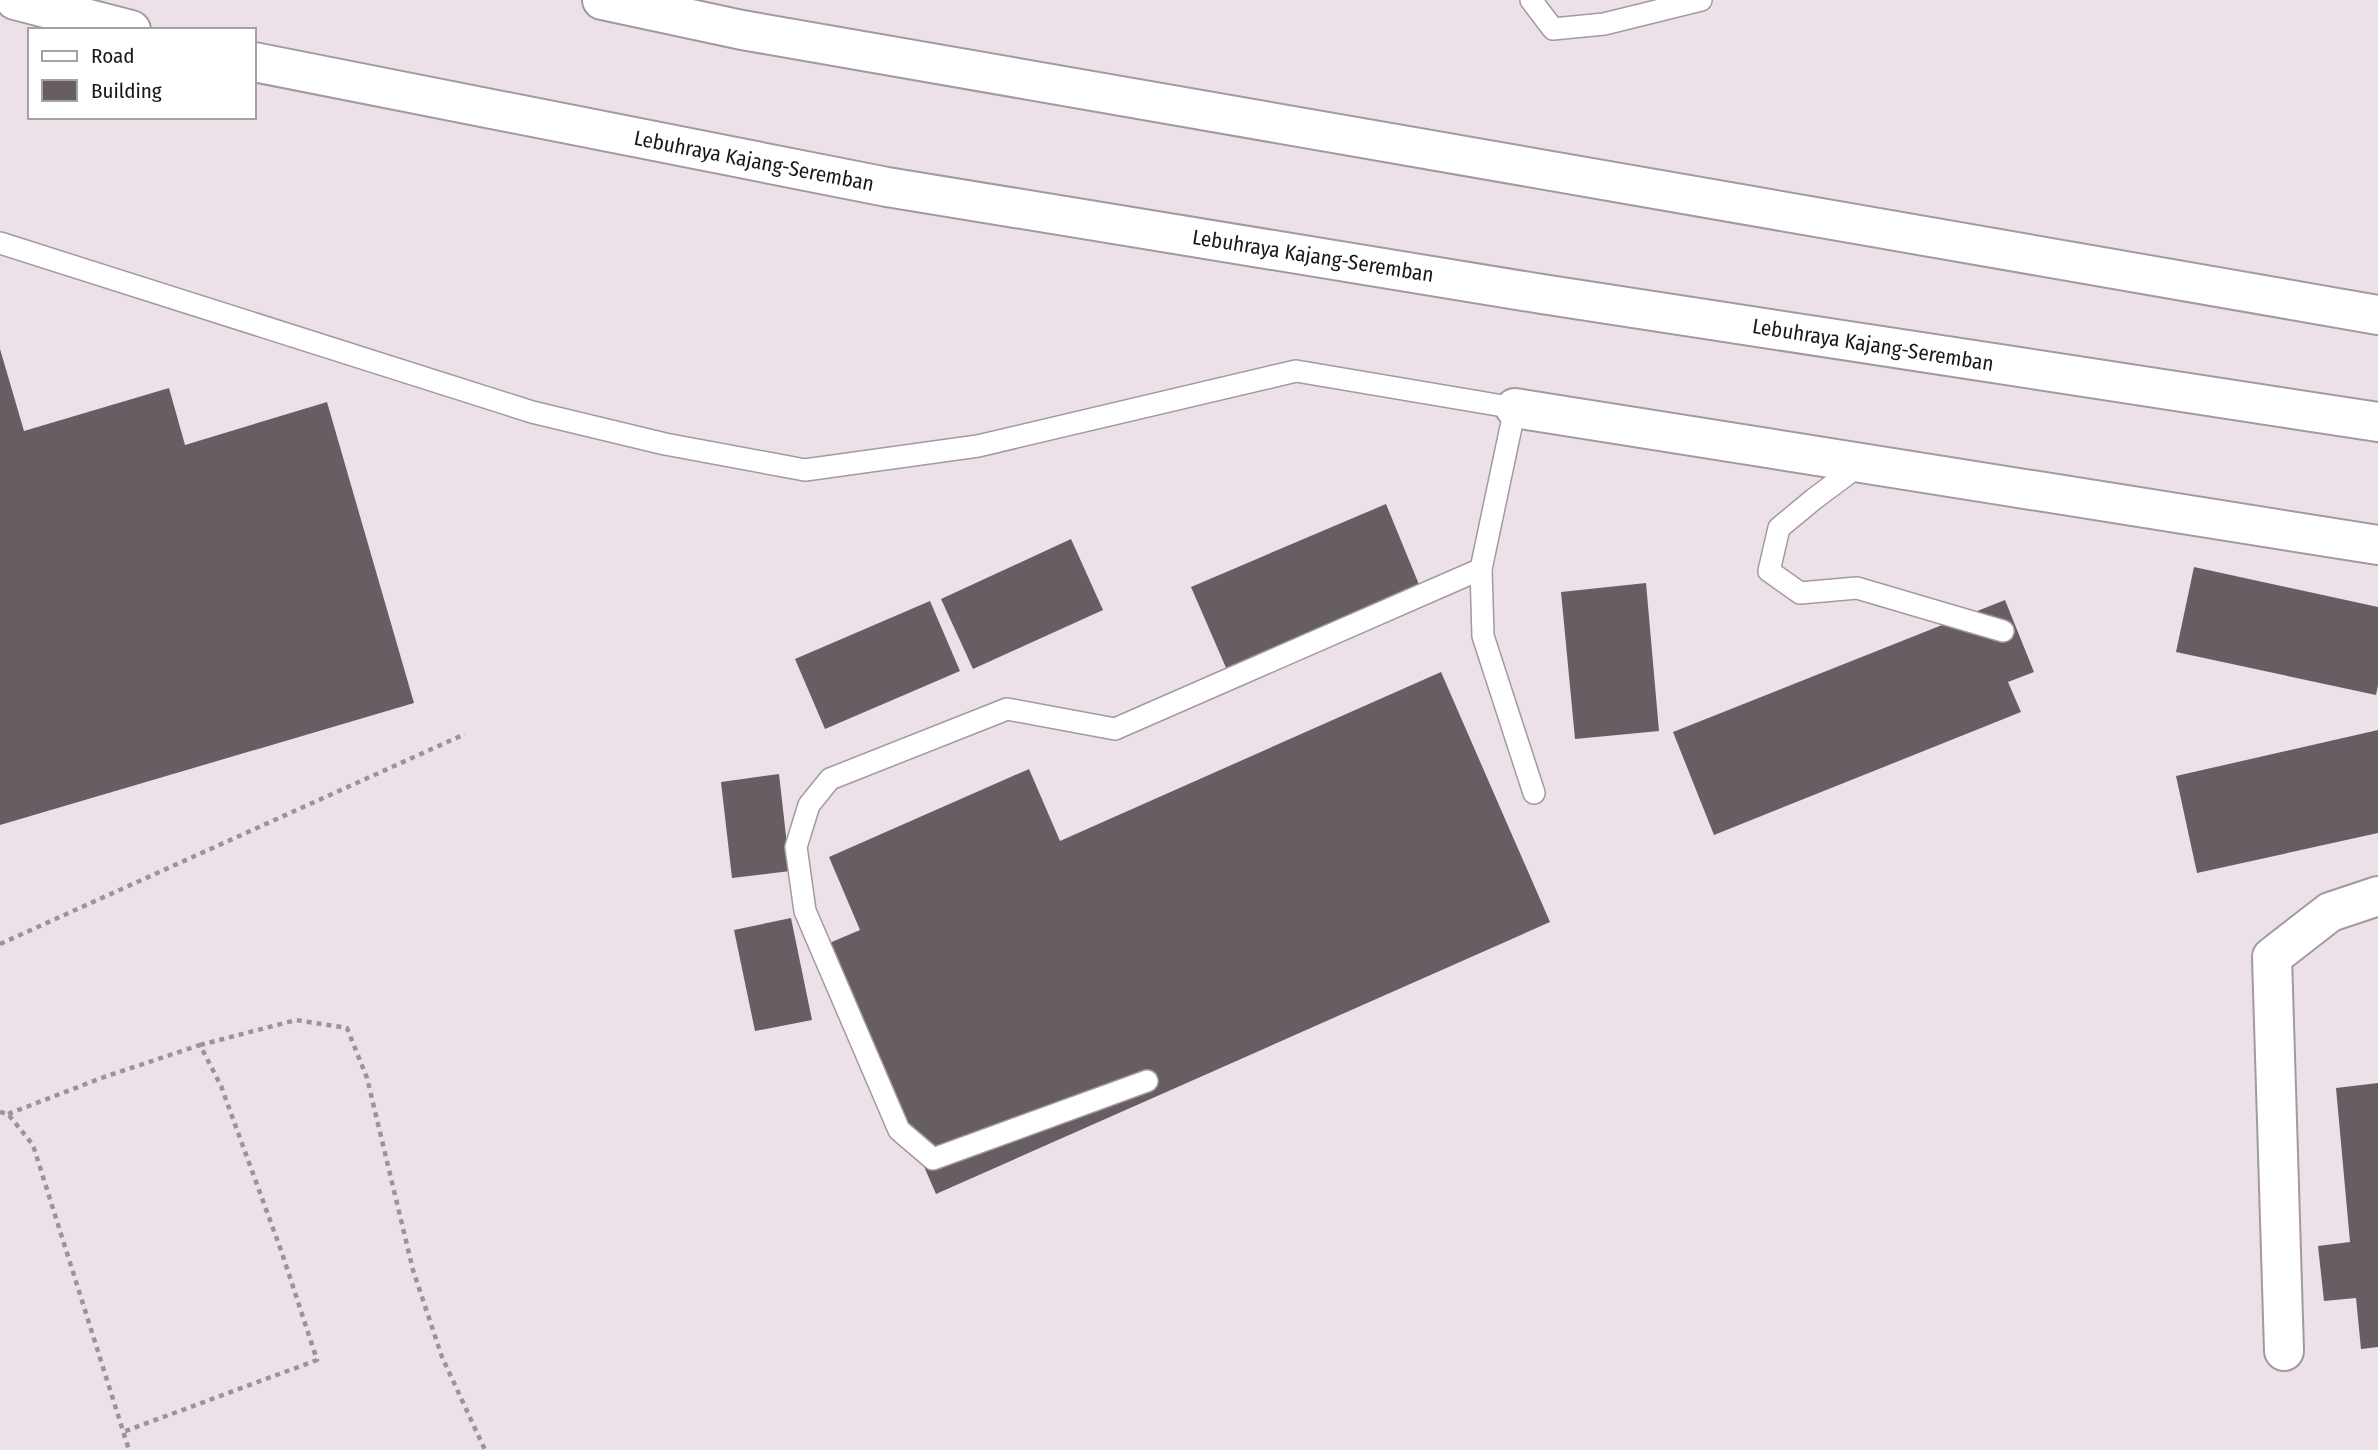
<svg xmlns="http://www.w3.org/2000/svg" width="2378" height="1450" viewBox="0 0 2378 1450" font-family="'Fira Sans Condensed',sans-serif">
  <rect width="100%" height="100%" fill="#ece1e9"/>
  <!-- building -->
  <g fill="#675e64">
    <polygon points="0,349 24,431 169,388 185,445 327,402 414,703 0,825"/>
    <polygon points="1386,504 1420,587 1227,670 1191,587"/>
    <polygon points="1071,539 1103,610 973,669 941,599"/>
    <polygon points="2194,567 2378,607 2378,685 2376,695 2176,652"/>
    <polygon points="1646,583 1659,731 1575,739 1561,592"/>
    <polygon points="2005,600 2034,672 2008,682 2021,712 1714,835 1673,732"/>
    <polygon points="930,601 960,671 825,729 795,659"/>
    <polygon points="1441,672 1550,922 936,1194 827,944 860,930 829,857 1029,769 1060,841"/>
    <polygon points="2378,730 2378,833 2197,873 2176,776"/>
    <polygon points="779,774 790,871 732,878 721,782"/>
    <polygon points="791,918 812,1020 755,1031 734,930"/>
    <polygon points="2378,1083 2378,1347 2361,1349 2356,1298 2324,1301 2318,1246 2350,1242 2336,1088"/>
  </g>
  <g fill="none" stroke-linecap="round" stroke-linejoin="round">
    <!-- lane casing -->
    <g stroke="#a399a0" stroke-width="24">
      <g id="lane">
        <polyline points="1531,0 1553,29 1604,24 1701,0"/>
        <polyline points="0,243 532,412 665,444 805,470 978,446 1296,371 1515,408 1481,569 1115,729 1007,709 830,779 809,805 796,847 805,911 899,1130 933,1159 1147,1081"/>
        <polyline points="1861,464 1814,499 1779,528 1769,571 1800,593 1857,588 2003,631"/>
        <polyline points="1481,569 1483,636 1534,793"/>
      </g>
    </g>
    <!-- street casing -->
    <g stroke="#a399a0" stroke-width="42">
      <g id="street">
        <polyline points="1515,408 2378,545"/>
        <polyline points="2284,1351 2272,957 2330,912 2378,896"/>
      </g>
    </g>
    <!-- highway casing -->
    <g stroke="#a399a0" stroke-width="42">
      <g id="highway">
        <polyline points="15,0 131,30"/>
        <polyline points="602,0 742,30 2378,315"/>
        <polyline points="254,62 887,187 1542,294 2378,422"/>
      </g>
    </g>
    <!-- path -->
    <g stroke="#9c9399" stroke-width="4.5" stroke-dasharray="5 5" stroke-linecap="butt">
      <polyline points="0,944 465,734"/>
      <polyline points="200,1045 296,1020 347,1028 367,1078 413,1270 442,1357 485,1450"/>
      <polyline points="0,1112 8,1114 33,1145 129,1450"/>
      <polyline points="8,1114 104,1077 200,1045 221,1086 282,1253 317,1360 123,1432"/>
    </g>
    <!-- lane -->
    <use href="#lane" stroke="#fff" stroke-width="21"/>
    <!-- street -->
    <use href="#street" stroke="#fff" stroke-width="38"/>
    <!-- highway -->
    <use href="#highway" stroke="#fff" stroke-width="38"/>
  </g>
  <g text-anchor="middle" dominant-baseline="central" stroke-width="7" stroke-linejoin="round" paint-order="stroke">
    <!-- street labels -->
    <g font-size="21" fill="#1c181a" stroke="#fff">
      <text transform="translate(754 161) rotate(11)">Lebuhraya Kajang-Seremban</text>
      <text transform="translate(1313 256) rotate(9)">Lebuhraya Kajang-Seremban</text>
      <text transform="translate(1873 345) rotate(9)">Lebuhraya Kajang-Seremban</text>
    </g>
  </g>
  <!-- legend -->
  <rect x="28" y="28" width="228" height="91" fill="#ffffff" stroke="#a4a3a3" stroke-width="2"/>
  <rect x="42" y="51" width="35" height="10" fill="#ffffff" stroke="#a4a3a3" stroke-width="2"/>
  <text x="91" y="63" font-size="21" fill="#1c181a">Road</text>
  <rect x="42" y="80" width="35" height="21" fill="#675e64" stroke="#a4a3a3" stroke-width="2"/>
  <text x="91" y="98" font-size="21" fill="#1c181a">Building</text>
</svg>
